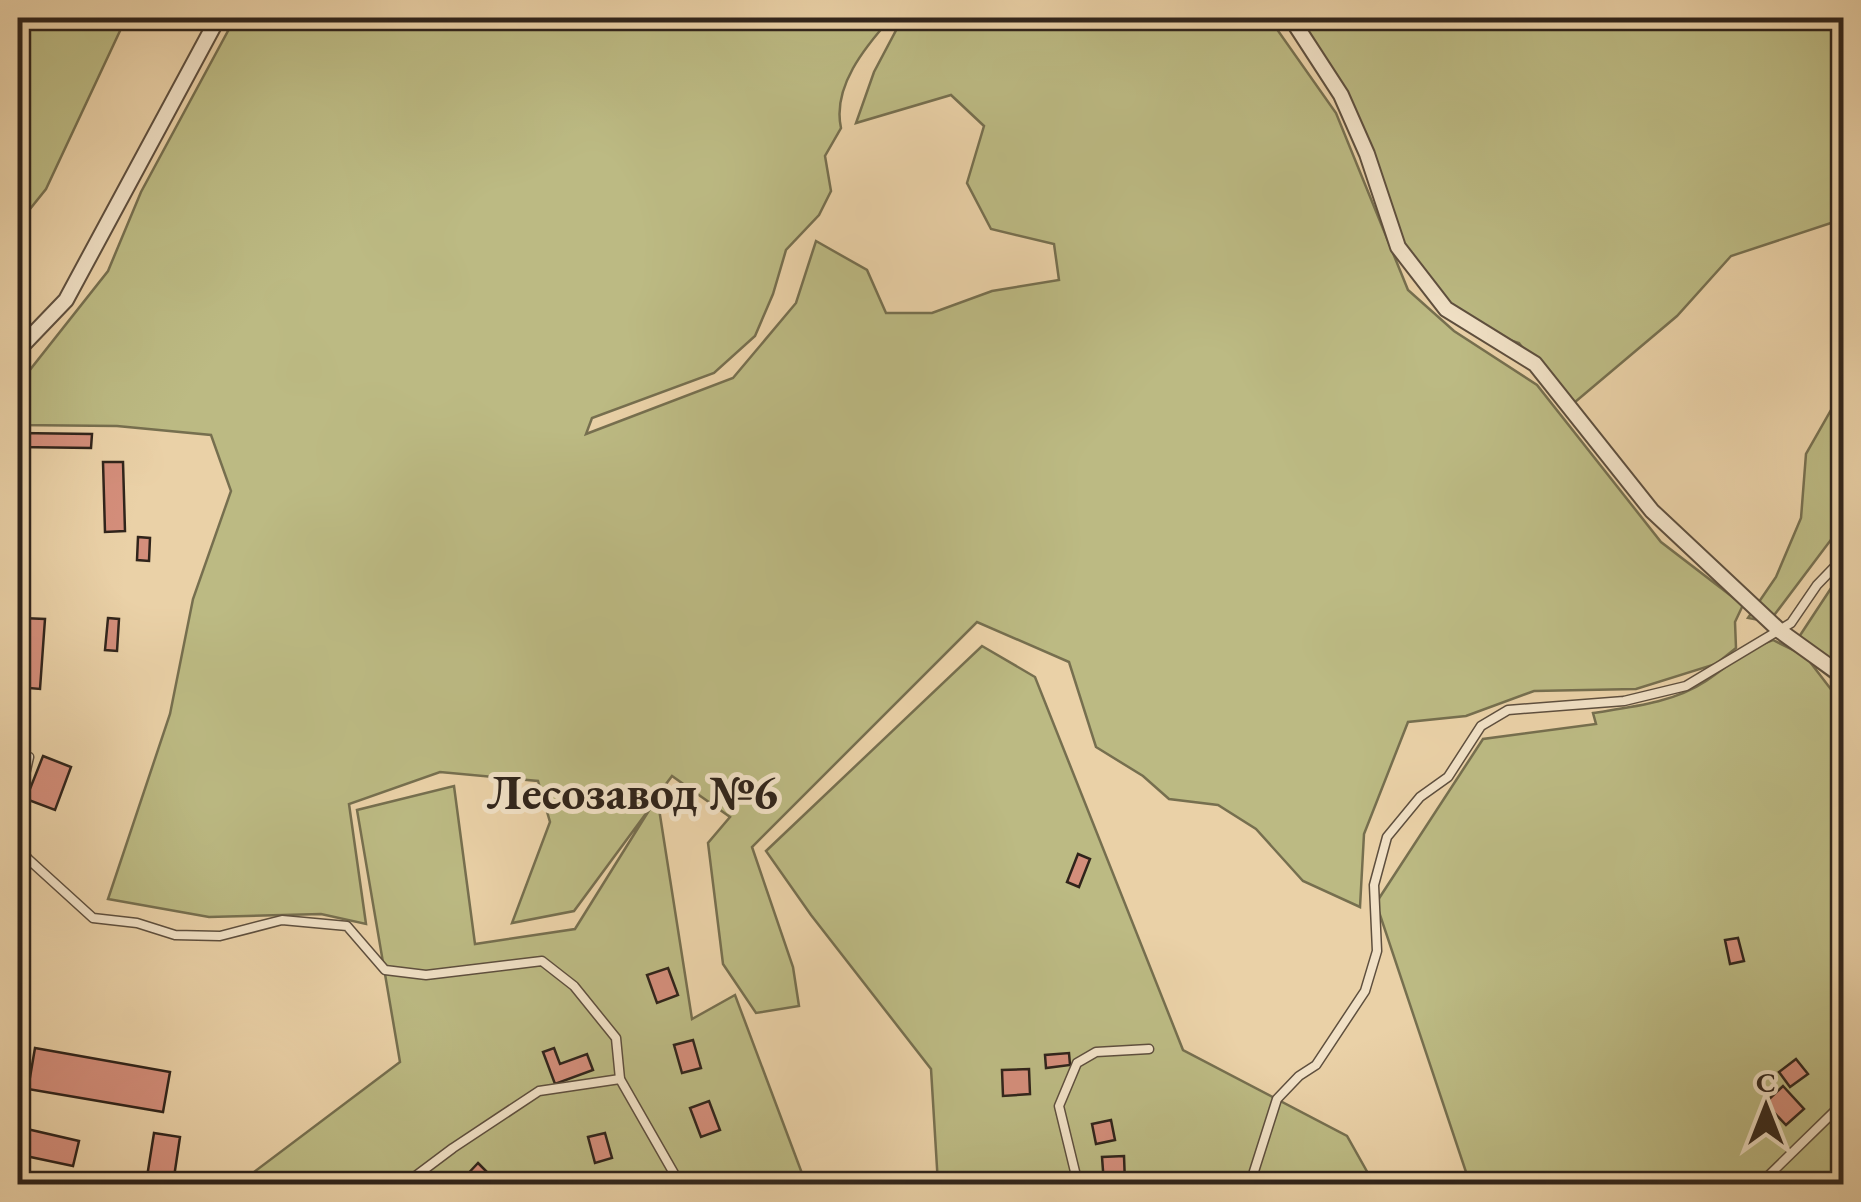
<svg xmlns="http://www.w3.org/2000/svg" width="1861" height="1202" viewBox="0 0 1861 1202" font-family="'EB Garamond',serif">
  <rect width="100%" height="100%" fill="#ead1a7"/>
  <filter id="stains"><feTurbulence type="fractalNoise" baseFrequency=".002" numOctaves="4"/><feColorMatrix values="0 0 0 0 .2 0 0 0 0 .09 0 0 0 0 .02 0 0 0 .5 -.17"/></filter>
  <radialGradient id="worn" r=".72"><stop offset=".6" stop-color="#630" stop-opacity="0"/><stop offset="1" stop-color="#630" stop-opacity=".3"/></radialGradient>
  <!-- green -->
  <g fill="#bcba83" stroke="#766f4f" stroke-width="2.5">
    <polygon points="18,18 126,18 46,189 18,224"/>
    <path d="M235,18H891C865,47 832,87 841,128L825,156L831,191L819,215L786,250L773,294L755,336L714,373L592,418L586,434L733,378L796,303L816,241L867,270L886,313H932L992,291L1059,280L1054,244L991,229L967,183L984,126L951,95L856,123L874,72L901,21L907,18H1269L1336,113L1408,290L1454,331L1537,385L1661,542L1743,605L1735,622L1736,648L1716,664L1636,689L1534,691L1466,716L1408,722L1364,834L1360,907L1303,881L1256,829L1218,805L1169,799L1143,776L1096,747L1069,662L977,622L752,847L793,967L799,1006L756,1013L723,964L708,843L730,817L672,776L657,796L692,1019L735,995L806,1184H238L400,1062L357,810L454,786L475,944L575,929L653,804L574,911L512,923L550,822L538,781L440,772L349,804L366,924L321,914L209,917L108,899L170,714L193,599L231,491L211,435L117,426L18,425V385L108,271L141,192Z"/>
    <polygon points="1284,18 1843,18 1843,219 1731,256 1677,316 1568,408 1519,343 1466,326 1408,257 1348,114"/>
    <polygon points="1843,389 1843,527 1833,537 1769,622 1748,618 1776,577 1801,518 1806,454"/>
    <path d="M1843,570V687L1810,662L1843,705V1184H1470L1376,903L1483,739L1596,724L1593,713C1631,707 1673,703 1706,681C1733,663 1740,652 1773,640L1805,656L1795,643Z"/>
    <polygon points="982,646 1035,677 1183,1050 1347,1136 1374,1184 938,1184 931,1069 811,915 766,851"/>
  </g>
  <!-- building -->
  <g fill="#d48e7b" stroke="#30241b" stroke-width="2.5">
    <polygon points="18,433 92,434 91,448 18,447"/>
    <polygon points="103,462 123,462 125,531 105,532"/>
    <polygon points="138,537 150,538 149,561 137,560"/>
    <polygon points="22,618 45,619 40,689 18,687"/>
    <polygon points="108,618 119,619 117,651 105,650"/>
    <polygon points="43,756 71,767 55,810 26,799"/>
    <polygon points="1078,854 1090,859 1079,887 1067,882"/>
    <polygon points="1738,938 1744,961 1730,964 1725,940"/>
    <polygon points="668,968 678,995 657,1003 647,975"/>
    <polygon points="693,1040 701,1068 682,1073 674,1045"/>
    <polygon points="35,1048 170,1072 163,1112 28,1089"/>
    <polygon points="554,1048 560,1064 587,1054 593,1070 555,1084 543,1052"/>
    <polygon points="1069,1053 1070,1065 1046,1068 1045,1055"/>
    <polygon points="1796,1059 1808,1074 1790,1087 1779,1072"/>
    <polygon points="1029,1069 1030,1094 1003,1096 1002,1070"/>
    <polygon points="1783,1086 1804,1109 1786,1125 1765,1103"/>
    <polygon points="709,1101 720,1130 701,1137 690,1108"/>
    <polygon points="1111,1120 1115,1140 1096,1144 1092,1124"/>
    <polygon points="27,1129 79,1141 73,1166 21,1155"/>
    <polygon points="154,1133 180,1137 173,1184 146,1183"/>
    <polygon points="605,1133 612,1158 595,1163 588,1137"/>
    <polygon points="1124,1156 1125,1183 1104,1184 1102,1157"/>
    <polygon points="478,1163 489,1174 480,1184 467,1184 462,1180"/>
  </g>
  <g fill="none" stroke-linecap="round" stroke-linejoin="round">
    <!-- lane casing -->
    <g stroke="#5e4f3e" stroke-width="11">
      <g id="lane">
        <polyline points="18,806 29,757"/>
        <polyline points="18,841 27,858 93,918 137,923 175,935 220,936 282,920 347,926 385,970 426,975 542,961 574,986 616,1038 620,1079 680,1184"/>
        <polyline points="18,870 27,858"/>
        <polyline points="405,1184 453,1148 539,1091 620,1079"/>
        <polyline points="1078,1184 1059,1106 1077,1063 1096,1052 1149,1049"/>
        <polyline points="1250,1184 1277,1099 1299,1076 1316,1065 1365,991 1377,951 1374,885 1387,837 1420,797 1448,777 1481,726 1508,710 1624,701 1686,686 1791,623 1817,585 1844,557"/>
        <polyline points="1760,1184 1844,1102"/>
      </g>
    </g>
    <!-- street casing -->
    <g stroke="#5e4f3e" stroke-width="18">
      <g id="street">
        <polyline points="1291,18 1341,95 1367,154 1398,247 1446,309 1535,364 1652,511 1780,631 1844,677"/>
        <polyline points="18,350 66,300 218,18"/>
      </g>
    </g>
    <!-- lane -->
    <use href="#lane" stroke="#f1e1c6" stroke-width="8"/>
    <!-- street -->
    <use href="#street" stroke="#f1e1c6" stroke-width="14"/>
  </g>
  <g text-anchor="middle" dominant-baseline="central" stroke-width="10" stroke-linejoin="round" paint-order="stroke">
    <!-- district labels -->
    <g font-size="48" font-weight="bold" fill="#30241b" stroke="#f1e1c6">
      <text x="632" y="792">Лесозавод №6</text>
    </g>
  </g>
  <!-- margin -->
  <rect width="1861" height="1202" fill="none" stroke="#ead1a7" stroke-width="60"/>
  <rect x="20" y="20" width="1821" height="1162" fill="none" stroke="#30241b" stroke-width="5"/>
  <rect x="30" y="30" width="1801" height="1142" fill="none" stroke="#30241b" stroke-width="2.5"/>
  <!-- north arrow -->
  <g transform="translate(1766 1107)" stroke="#f1e1c6" stroke-width="8" paint-order="stroke">
  <path d="M0-8L18 38L0 25L-18 38Z" fill="#30241b"/>
  <text y="-15" font-size="28" font-weight="bold" text-anchor="middle" fill="#30241b">С</text>
  </g>
  <rect width="100%" height="100%" filter="url(#stains)"/>
  <rect width="100%" height="100%" fill="url(#worn)"/>
</svg>
